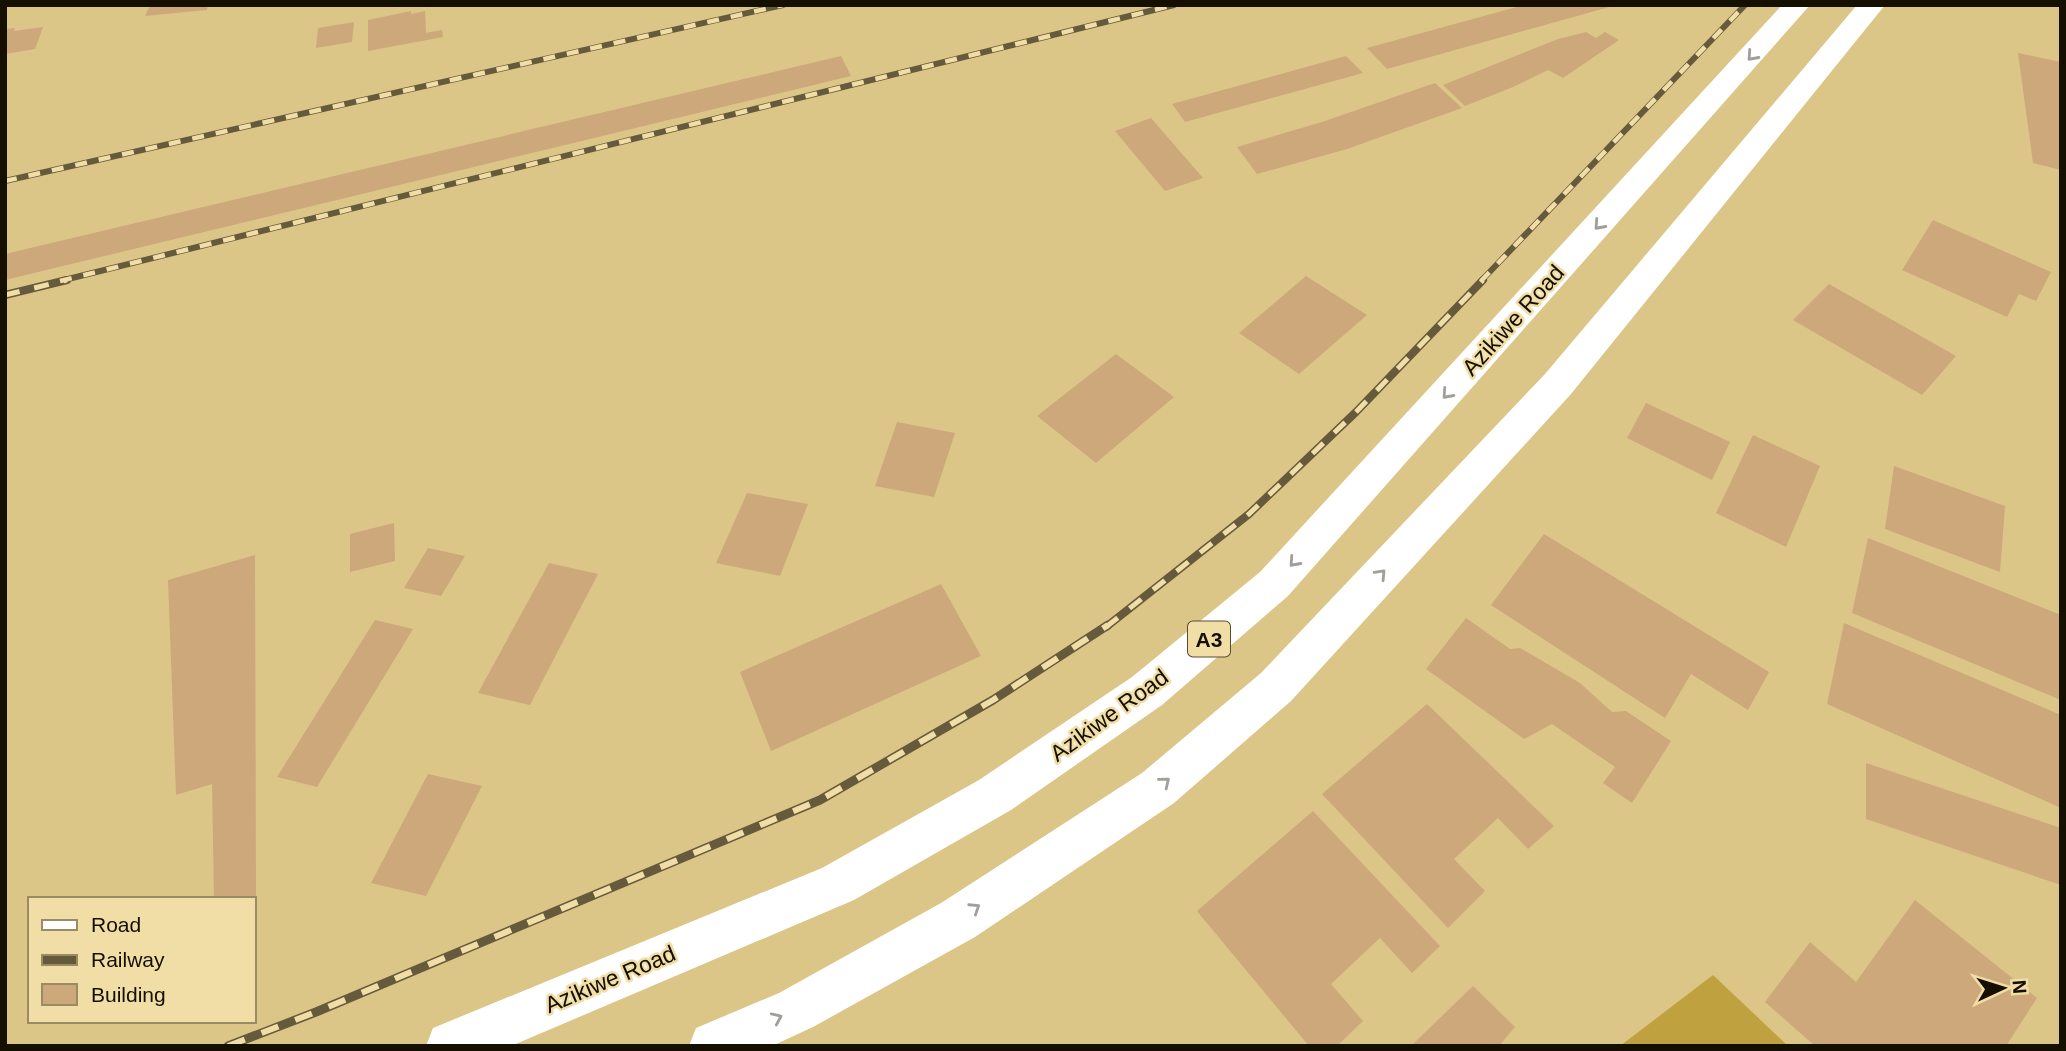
<svg xmlns="http://www.w3.org/2000/svg" width="2066" height="1051" viewBox="0 0 2066 1051" font-family="Arial,sans-serif">
  <rect width="100%" height="100%" fill="#e4d19a"/>
  <!-- built -->
  <path fill="#dbc688" fill-rule="evenodd" d="M5,5H2061V1046H5ZM30,899H254V1021H30Z"/>
  <!-- green -->
  <polygon fill="#c0a13f" points="1713,975 1788,1046 1620,1046"/>
  <!-- building -->
  <g fill="#cda87b">
    <polygon points="150,5 208,5 207,10 145,16"/>
    <polygon points="1524,5 1613,6 1387,69 1367,48"/>
    <polygon points="411,11 411,14 425,11 426,33 442,30 443,37 368,51 368,20"/>
    <polygon points="354,22 352,42 316,48 318,28"/>
    <polygon points="43,27 35,49 5,54 5,29 15,28 14,31"/>
    <polygon points="1586,32 1596,38 1605,32 1619,40 1563,78 1548,70 1513,87 1465,106 1443,85 1558,39"/>
    <polygon points="2018,53 2061,62 2061,170 2033,163"/>
    <polygon points="841,56 851,76 5,280 5,254"/>
    <polygon points="1346,56 1363,73 1185,122 1172,104"/>
    <polygon points="1435,83 1462,108 1347,149 1257,174 1237,147 1322,122"/>
    <polygon points="1151,118 1203,178 1165,191 1115,131"/>
    <polygon points="1933,220 2051,272 2036,301 2019,294 2007,317 1902,270"/>
    <polygon points="1306,276 1367,315 1299,374 1239,333"/>
    <polygon points="1829,284 1956,356 1922,395 1793,320"/>
    <polygon points="1116,354 1174,397 1096,463 1037,416"/>
    <polygon points="1646,403 1730,442 1712,480 1627,438"/>
    <polygon points="897,422 955,433 934,497 875,486"/>
    <polygon points="1753,435 1820,466 1786,547 1716,513"/>
    <polygon points="1894,466 2005,506 2000,572 1885,529"/>
    <polygon points="747,493 808,504 780,576 716,563"/>
    <polygon points="394,523 395,561 350,572 350,534"/>
    <polygon points="1544,534 1769,672 1748,710 1691,674 1665,718 1491,605"/>
    <polygon points="1868,538 2061,615 2061,700 1852,613"/>
    <polygon points="428,548 465,556 441,596 404,588"/>
    <polygon points="255,555 256,899 214,899 212,784 176,795 168,580"/>
    <polygon points="549,563 598,574 530,705 478,693"/>
    <polygon points="941,584 981,656 771,751 740,672"/>
    <polygon points="1466,618 1510,649 1520,648 1580,683 1612,712 1626,711 1671,741 1632,803 1603,783 1615,767 1552,724 1524,739 1426,669"/>
    <polygon points="375,620 413,629 317,787 277,777"/>
    <polygon points="1844,623 2061,715 2061,808 1827,704"/>
    <polygon points="1427,704 1554,826 1528,849 1498,818 1454,859 1485,891 1448,928 1322,794"/>
    <polygon points="1866,763 2061,828 2061,885 1866,819"/>
    <polygon points="428,774 482,786 426,896 371,883"/>
    <polygon points="1313,811 1440,946 1412,973 1380,938 1331,984 1363,1021 1337,1046 1309,1046 1197,911"/>
    <polygon points="1915,900 2037,998 2006,1046 1815,1046 1765,1002 1810,942 1856,982"/>
    <polygon points="1473,986 1515,1027 1499,1046 1411,1046"/>
  </g>
  <g fill="none" stroke-linecap="round" stroke-linejoin="round">
    <!-- major -->
    <g fill="#fff" fill-rule="evenodd">
      <polygon points="1782,5 1810,5 1288,596 1162,705 1011,810 854,900 511,1046 426,1046 433,1028 822,868 979,780 1132,677 1260,572"/>
      <polygon points="1857,5 1885,5 1571,394 1291,701 1174,803 975,937 813,1027 772,1046 689,1046 696,1028 779,993 941,903 1142,773 1261,673 1545,374"/>
    </g>
    <!-- rail-far2 casing -->
    <g stroke="#665a3c" stroke-width="6">
      <g id="rail-far2">
        <polyline points="5,181 783,5"/>
        <polyline points="60,281 1174,5"/>
        <polyline points="1481,281 1745,5"/>
      </g>
    </g>
    <!-- rail-far1 casing -->
    <g stroke="#665a3c" stroke-width="8">
      <g id="rail-far1">
        <polyline points="5,295 67,280"/>
        <polyline points="1106,627 1249,514 1356,412 1483,280"/>
      </g>
    </g>
    <!-- rail casing -->
    <g stroke="#665a3c" stroke-width="9">
      <polyline id="rail" points="228,1046 316,1012 820,800 993,700 1108,625"/>
    </g>
    <!-- rail-far2 -->
    <use href="#rail-far2" stroke="#f1dea7" stroke-width="4.5" stroke-dasharray="12" stroke-linecap="butt"/>
    <!-- rail-far1 -->
    <use href="#rail-far1" stroke="#f1dea7" stroke-width="5" stroke-dasharray="15" stroke-linecap="butt"/>
    <!-- rail -->
    <use href="#rail" stroke="#f1dea7" stroke-width="6" stroke-dasharray="18" stroke-linecap="butt"/>
  </g>
  <!-- one-way arrows -->
  <defs><path id="oneway-chevron" d="M-2-3.5L2.5 0L-2 3.5" fill="none" stroke-width="1.6" stroke-linecap="round" stroke-linejoin="round" transform="scale(1.75)"/></defs>
  <g stroke="#a19f99">
    <use href="#oneway-chevron" transform="translate(1752 56) rotate(132)"/>
    <use href="#oneway-chevron" transform="translate(1599 225) rotate(132)"/>
    <use href="#oneway-chevron" transform="translate(1447 394) rotate(132)"/>
    <use href="#oneway-chevron" transform="translate(1294 562) rotate(132)"/>
    <use href="#oneway-chevron" transform="translate(1381 574) rotate(-47)"/>
    <use href="#oneway-chevron" transform="translate(1165 782) rotate(-39)"/>
    <use href="#oneway-chevron" transform="translate(975 908) rotate(-33)"/>
    <use href="#oneway-chevron" transform="translate(777 1018) rotate(-24)"/>
  </g>
  <g text-anchor="middle" dominant-baseline="central" stroke-width="5" stroke-linejoin="round" paint-order="stroke">
    <!-- shield labels -->
    <rect fill="#f1dea7" stroke="#574d32" stroke-width="2" x="1188" y="621.5" width="42" height="35" rx="5"/>
    <g font-size="21" font-weight="bold" fill="#150f00">
      <text x="1209" y="639">A3</text>
    </g>
    <!-- street labels -->
    <g font-size="23" fill="#150f00" stroke="#f1dea7">
      <text transform="translate(1513 320) rotate(-48)">Azikiwe Road</text>
      <text transform="translate(1109 715) rotate(-36)">Azikiwe Road</text>
      <text transform="translate(610 979) rotate(-23)">Azikiwe Road</text>
    </g>
  </g>
  <!-- border -->
  <rect width="2066" height="1051" fill="none" stroke="#150f00" stroke-width="14"/>
  <!-- legend -->
  <rect x="28" y="897" width="228" height="126" fill="#f1dea7" stroke="#998b64" stroke-width="2"/>
  <rect x="42" y="920" width="35" height="10" fill="#ffffff" stroke="#998b64" stroke-width="2"/>
  <text x="91" y="932" font-size="21" fill="#150f00">Road</text>
  <rect x="42" y="955" width="35" height="10" fill="#665a3c" stroke="#998b64" stroke-width="2"/>
  <text x="91" y="967" font-size="21" fill="#150f00">Railway</text>
  <rect x="42" y="984" width="35" height="21" fill="#cda87b" stroke="#998b64" stroke-width="2"/>
  <text x="91" y="1002" font-size="21" fill="#150f00">Building</text>
  <!-- north arrow -->
  <g transform="translate(2003 988) rotate(86)" stroke="#f1dea7" stroke-width="5" paint-order="stroke">
  <path d="M0-5L12 26L0 18L-12 26Z" fill="#150f00"/>
  <text y="-10" font-size="19" font-weight="bold" text-anchor="middle" fill="#150f00">N</text>
  </g>
</svg>
